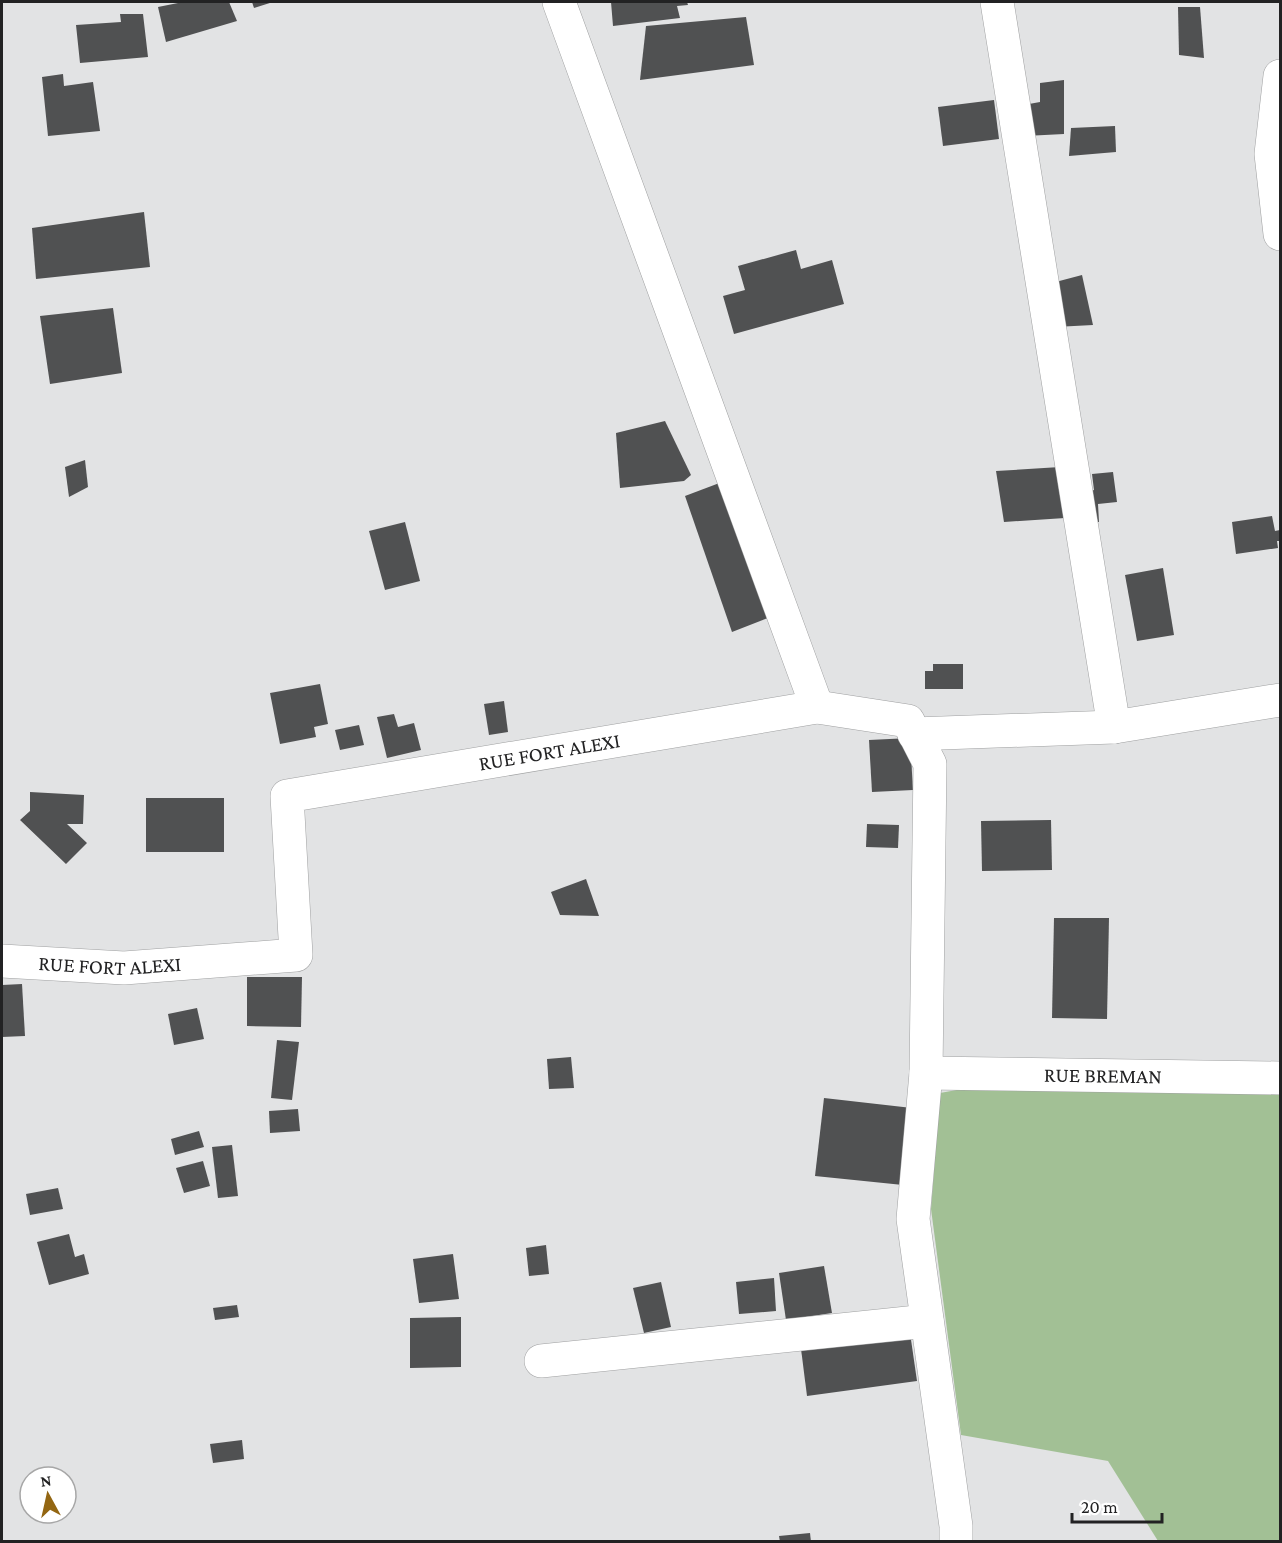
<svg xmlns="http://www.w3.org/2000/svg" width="1282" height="1543" viewBox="0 0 1282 1543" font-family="'Crimson Pro',serif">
  <rect width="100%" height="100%" fill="#e2e3e4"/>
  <!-- forest -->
  <polygon fill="#a2c095" points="1001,1082 1280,1089 1280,1541 1158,1541 1108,1461 961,1435 931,1209 940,1093"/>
  <!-- building -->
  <g fill="#505152">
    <polygon points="183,2 229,2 237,21 166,42 158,7"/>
    <polygon points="252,2 273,2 254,8"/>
    <polygon points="611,2 687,2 688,5 677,6 680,18 613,26"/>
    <polygon points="1178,7 1200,7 1204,58 1179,55"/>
    <polygon points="120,14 143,14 148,57 80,63 76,25 121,22"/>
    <polygon points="746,17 754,65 640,80 646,26"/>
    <polygon points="63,74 64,86 93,82 100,131 48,136 42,77"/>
    <polygon points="1064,80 1064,134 1025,136 1029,104 1040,102 1040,83"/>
    <polygon points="994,100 999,139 943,146 938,107"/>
    <polygon points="1115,126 1116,152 1069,156 1071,128"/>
    <polygon points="144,212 150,267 36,279 32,228"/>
    <polygon points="796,250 801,269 832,260 844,304 734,334 723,296 745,290 738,266"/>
    <polygon points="1082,275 1093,325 1055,327 1048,284"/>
    <polygon points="113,308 122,373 50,384 40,316"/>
    <polygon points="665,421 691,475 684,481 620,488 616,433"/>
    <polygon points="85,460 88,487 69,497 65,467"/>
    <polygon points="1060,467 1065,518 1004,522 996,471"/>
    <polygon points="1113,472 1117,502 1098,504 1099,522 1082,522 1080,495 1094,490 1092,474"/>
    <polygon points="730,479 778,614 732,632 685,496"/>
    <polygon points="1272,516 1275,531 1280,530 1280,541 1277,541 1278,548 1236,554 1232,522"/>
    <polygon points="405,522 420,581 385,590 369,531"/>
    <polygon points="1163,568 1174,635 1137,641 1125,575"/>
    <polygon points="933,664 963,664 963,689 925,689 925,671 933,671"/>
    <polygon points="320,684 328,724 314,727 316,737 280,744 270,693"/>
    <polygon points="504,701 508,732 489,735 484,704"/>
    <polygon points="394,714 398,727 414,723 421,750 387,758 377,717"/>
    <polygon points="359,725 364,745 340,750 335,730"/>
    <polygon points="910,738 913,790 872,792 869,740"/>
    <polygon points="30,792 84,795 83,824 67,824 87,843 66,864 20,820 30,811"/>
    <rect x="146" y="798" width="78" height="54"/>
    <polygon points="1051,820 1052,870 982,871 981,821"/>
    <polygon points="867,824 899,825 898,848 866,847"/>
    <polygon points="586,879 599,916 560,915 551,892"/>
    <polygon points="1054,918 1109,918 1107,1019 1052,1018"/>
    <polygon points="247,977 302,977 301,1027 247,1026"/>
    <polygon points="22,984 25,1036 2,1037 2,985"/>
    <polygon points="197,1008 204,1039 174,1045 168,1014"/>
    <polygon points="277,1040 299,1042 292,1100 271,1098"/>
    <polygon points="571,1057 574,1088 549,1089 547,1059"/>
    <polygon points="824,1098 912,1108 903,1185 815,1176"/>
    <polygon points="298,1109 300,1131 270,1133 269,1111"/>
    <polygon points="199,1131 204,1147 175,1155 171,1139"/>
    <polygon points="232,1145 238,1196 218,1198 212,1147"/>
    <polygon points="203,1161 210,1186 184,1193 176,1168"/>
    <polygon points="58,1188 63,1209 30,1215 26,1194"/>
    <polygon points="69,1234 75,1257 84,1254 89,1274 49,1285 37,1242"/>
    <polygon points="546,1245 549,1274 529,1276 526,1248"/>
    <polygon points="453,1254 459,1299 419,1303 413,1259"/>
    <polygon points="824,1266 832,1313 786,1320 779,1273"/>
    <polygon points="774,1278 776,1311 739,1314 736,1282"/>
    <polygon points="661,1282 671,1327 644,1333 633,1288"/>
    <polygon points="237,1305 239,1317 215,1320 213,1308"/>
    <polygon points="461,1317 461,1367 410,1368 410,1318"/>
    <polygon points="909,1326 917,1381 807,1396 800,1341"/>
    <polygon points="242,1440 244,1459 213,1463 210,1444"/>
    <polygon points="810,1533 811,1542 780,1542 779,1536"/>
  </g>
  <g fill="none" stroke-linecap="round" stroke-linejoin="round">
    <!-- minor casing -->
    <g stroke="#9fa0a1" stroke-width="34">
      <g id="minor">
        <polyline points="559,2 817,707"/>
        <polyline points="997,2 1114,727"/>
        <polyline points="1280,76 1271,154 1280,234"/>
        <polyline points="914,734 1114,727 1280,700"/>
        <path id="s1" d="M2,961L124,968L296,955L287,796L817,707L908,721L930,764L926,1073L913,1219L956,1526V1542"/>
        <path id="s2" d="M926,1073L1280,1078"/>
        <polyline points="541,1361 927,1321"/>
      </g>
    </g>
    <!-- minor -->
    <use href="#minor" stroke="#fff" stroke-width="33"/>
  </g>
  <g text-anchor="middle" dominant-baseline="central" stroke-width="6" stroke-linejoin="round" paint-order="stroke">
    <!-- street labels -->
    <g font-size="21" fill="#222223" stroke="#fff">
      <text stroke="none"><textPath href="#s1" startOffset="720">RUE FORT ALEXI</textPath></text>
      <text stroke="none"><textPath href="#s1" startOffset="108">RUE FORT ALEXI</textPath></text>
      <text stroke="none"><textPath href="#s2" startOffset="177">RUE BREMAN</textPath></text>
    </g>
  </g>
  <!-- border -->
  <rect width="1282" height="1543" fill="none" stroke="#222223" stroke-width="6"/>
  <!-- north arrow -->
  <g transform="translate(48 1495) rotate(352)"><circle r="28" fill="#ffffff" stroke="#a7a7a7" stroke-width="1.5"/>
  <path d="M0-4.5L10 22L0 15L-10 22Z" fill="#936612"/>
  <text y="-9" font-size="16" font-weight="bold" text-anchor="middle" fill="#222223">N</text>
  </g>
  <!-- scale -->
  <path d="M1072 1513v9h90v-9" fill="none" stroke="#222223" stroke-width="3"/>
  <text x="1081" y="1513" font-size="18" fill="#222223" stroke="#ffffff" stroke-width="4.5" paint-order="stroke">20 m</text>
</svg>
